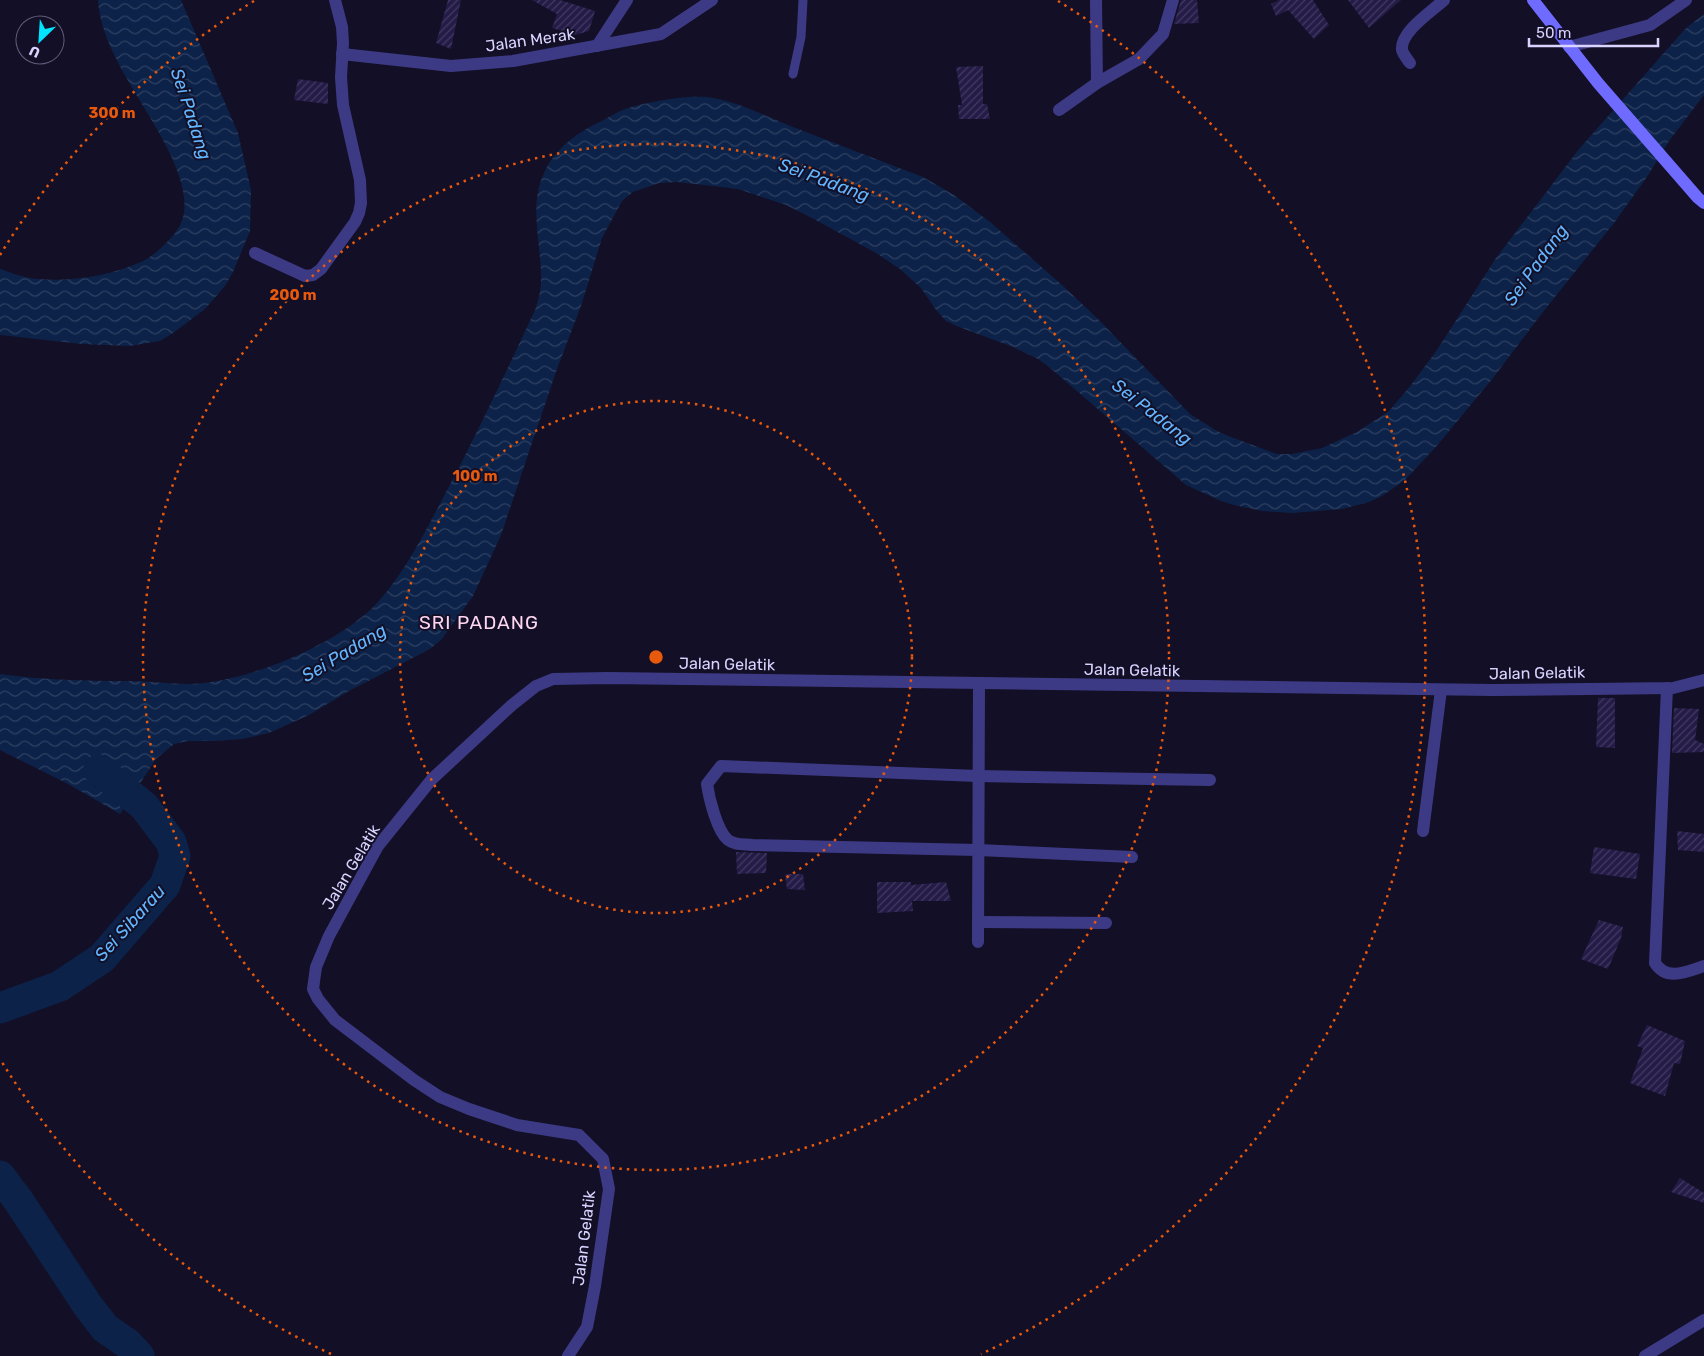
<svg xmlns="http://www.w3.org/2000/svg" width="1704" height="1356" viewBox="0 0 1704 1356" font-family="Rubik,sans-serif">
  <defs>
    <pattern id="water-waves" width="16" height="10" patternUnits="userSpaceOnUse" patternTransform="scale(1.25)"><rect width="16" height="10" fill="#0c2248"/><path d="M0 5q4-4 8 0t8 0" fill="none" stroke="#2f4163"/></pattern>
    <pattern id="building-hatch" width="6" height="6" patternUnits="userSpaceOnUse" patternTransform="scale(1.25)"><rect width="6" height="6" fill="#241b47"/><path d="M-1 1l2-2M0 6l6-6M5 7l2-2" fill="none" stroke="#433b63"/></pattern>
  </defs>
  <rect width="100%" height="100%" fill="#130f26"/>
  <!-- water -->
  <g fill="url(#water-waves)">
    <path d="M98,0H181L238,133L251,190L250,231L233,272L225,286L205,309L173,333L160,341L129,346L82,344L0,335V269C12,273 25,278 37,279C71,282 109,276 141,262C150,258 158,251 165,244C171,238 178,231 181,223C198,184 149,118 130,84C115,58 100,30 98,0Z"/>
    <path d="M1704,14V95L1669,141L1647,177L1614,223L1539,317L1493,378L1435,448L1405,480L1382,496L1369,502L1342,509L1292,513L1262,511L1234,505L1221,501L1186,485L1049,367L1038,359L1013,347L959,327L946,321L936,310L921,288L900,269L876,253L812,218L786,205L738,189L678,182L659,183L633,192L622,201L602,238L581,306L557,369L501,535L473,596L441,640L430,649L349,691L309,715L269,733L242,739L215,741H188L174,744L156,759L120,814L68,784L0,750V674C43,680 85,681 128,681C149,681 169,684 189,684C245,683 338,645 377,603C406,571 425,532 445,494C477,434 506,372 535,310C538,301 541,291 541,281C542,245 528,207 544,173C554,149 579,131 602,121C609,117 617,112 625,109C645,102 687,95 707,97C738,101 764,116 793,127C836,144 879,160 923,177L954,195L990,222L1061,284L1098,319L1190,414L1217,431L1231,437L1277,454H1292L1322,448L1357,432L1389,411L1411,385L1437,350L1496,258L1579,149L1686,28Z"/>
  </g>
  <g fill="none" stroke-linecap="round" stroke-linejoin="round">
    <!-- river -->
    <g stroke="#0c2248" stroke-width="31">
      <polyline points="0,1008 60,986 102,958 165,885 175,856 171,842 144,806 99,770"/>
      <polyline points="0,1176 18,1200 88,1306 105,1328 128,1344 139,1356"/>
    </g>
  </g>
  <!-- building -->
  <g fill="url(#building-hatch)">
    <polygon points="448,0 461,0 451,49 436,43"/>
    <polygon points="532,0 560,0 595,11 589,31 575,35 552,28 557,14"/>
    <polygon points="1181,0 1197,0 1199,23 1174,24"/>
    <polygon points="1279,0 1313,0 1329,25 1314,39 1288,10 1276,16 1271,4"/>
    <polygon points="1348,0 1401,0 1369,28"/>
    <polygon points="983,66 983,104 987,104 990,119 959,119 958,105 962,105 956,67"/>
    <polygon points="298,79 328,83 328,104 294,100"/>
    <polygon points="1598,698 1615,698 1615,748 1596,747"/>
    <polygon points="1674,708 1699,709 1695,740 1704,744 1704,752 1672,753"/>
    <polygon points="1677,831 1704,834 1704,852 1678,850"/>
    <polygon points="1594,847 1640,854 1636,879 1590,873"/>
    <polygon points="736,852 767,853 766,873 737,874"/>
    <polygon points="785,874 803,874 805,890 787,889"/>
    <polygon points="877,882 911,882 911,885 946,882 951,901 912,901 913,911 877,913"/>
    <polygon points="1599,920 1623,927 1621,938 1608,969 1581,959"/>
    <polygon points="1647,1025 1685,1041 1680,1064 1674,1063 1665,1096 1630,1083 1643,1048 1637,1046"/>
    <polygon points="1680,1178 1704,1193 1704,1203 1671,1192"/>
  </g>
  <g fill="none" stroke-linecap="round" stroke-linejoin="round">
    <!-- service -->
    <polyline stroke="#3d3a85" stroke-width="9" points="793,74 801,37 803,0"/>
    <!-- minor -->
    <g stroke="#3d3a85" stroke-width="12">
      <polyline points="1096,0 1097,83"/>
      <polyline points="597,46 627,0"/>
      <polyline points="1569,47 1650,25 1686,0"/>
      <polyline points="342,54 451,66 513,61 661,34 712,0"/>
      <path d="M1410,63C1407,59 1403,54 1402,50C1400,32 1432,11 1444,0"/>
      <polyline points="1059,110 1097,83 1139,59 1163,34 1173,0"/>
      <polyline points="255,253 305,276 313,275 321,269 355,222 359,213 361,203 360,180 343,105 341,77 343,43 342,27 335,0"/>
      <path d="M1667,688L1655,963C1667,982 1688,971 1704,966"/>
      <polyline points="1423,831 1441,690"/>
      <path d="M1132,857L978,850L752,845C744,844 734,845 728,840C717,831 709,798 707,784L721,766L978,776L1210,780"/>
      <polyline points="978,922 1106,923"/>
      <polyline points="978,942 979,684"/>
      <polyline points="568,1356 587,1327 595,1286 609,1189 603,1159 579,1135 517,1125 469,1109 440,1097 414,1080 335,1020 318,999 313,989 316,967 329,936 378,846 432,779 512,705 536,686 553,679 608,678 1493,690 1673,688 1704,680"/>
      <polyline points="1645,1356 1704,1320"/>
    </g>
    <!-- secondary -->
    <polyline stroke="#6f6bff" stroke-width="12" points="1533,0 1598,83 1698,198 1704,203"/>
  </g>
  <!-- distance rings -->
  <g fill="none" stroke="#e8590c" stroke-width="2.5" stroke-dasharray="2.5 5">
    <circle cx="656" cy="657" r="256"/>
    <circle cx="656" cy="657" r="513"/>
    <path d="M331 1354A769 769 0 0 1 0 1059M0 255A769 769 0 0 1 254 1M1058 1A769 769 0 0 1 981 1354"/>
  </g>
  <g text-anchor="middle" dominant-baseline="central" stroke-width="4" stroke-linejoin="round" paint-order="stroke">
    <!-- street labels -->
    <g font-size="16" fill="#d9d4ff" stroke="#130f26">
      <text transform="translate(530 40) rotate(-8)">Jalan Merak</text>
      <text transform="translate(727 664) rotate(1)">Jalan Gelatik</text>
      <text transform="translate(1132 670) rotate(1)">Jalan Gelatik</text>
      <text transform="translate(1537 673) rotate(-1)">Jalan Gelatik</text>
      <text transform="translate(351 867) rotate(-59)">Jalan Gelatik</text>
      <text transform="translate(584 1238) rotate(-83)">Jalan Gelatik</text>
    </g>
    <!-- water labels -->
    <g font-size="18" font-style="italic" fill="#62b6ff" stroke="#130f26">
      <text transform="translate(191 114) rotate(72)">Sei Padang</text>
      <text transform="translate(824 180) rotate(20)">Sei Padang</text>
      <text transform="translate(1536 265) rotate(-54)">Sei Padang</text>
      <text transform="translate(1152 412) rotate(38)">Sei Padang</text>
      <text transform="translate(344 653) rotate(-31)">Sei Padang</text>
      <text transform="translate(130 923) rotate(-48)">Sei Sibarau</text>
    </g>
    <!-- quarter labels -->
    <g font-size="19" letter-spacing="1" fill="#ffd6f0" stroke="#130f26">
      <text x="479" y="622">SRI PADANG</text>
    </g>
  </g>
  <circle cx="656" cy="657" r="8" fill="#e8590c" stroke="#130f26" stroke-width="2.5"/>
  <g font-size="15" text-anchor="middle" font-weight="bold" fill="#e8590c" stroke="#130f26" stroke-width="4" stroke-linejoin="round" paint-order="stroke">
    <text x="112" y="118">300 m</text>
    <text x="293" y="300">200 m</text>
    <text x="475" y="481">100 m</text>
  </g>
  <!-- north arrow -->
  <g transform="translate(40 40) rotate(205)"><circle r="24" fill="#130f26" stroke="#625e7d"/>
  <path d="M0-4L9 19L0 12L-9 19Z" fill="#00e5ff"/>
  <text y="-8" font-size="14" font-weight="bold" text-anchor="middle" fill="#d9d4ff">U</text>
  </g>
  <!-- scale -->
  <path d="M1529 38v8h129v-8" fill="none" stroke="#d9d4ff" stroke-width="2.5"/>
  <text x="1536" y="38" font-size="15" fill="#d9d4ff" stroke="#130f26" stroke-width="4" paint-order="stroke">50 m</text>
</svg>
